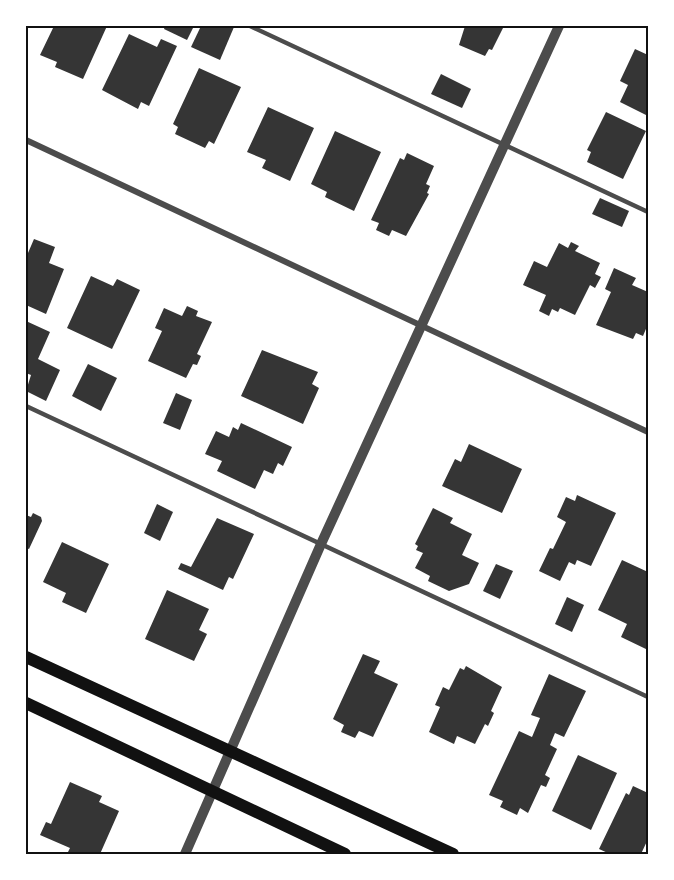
<svg xmlns="http://www.w3.org/2000/svg" width="674" height="880" viewBox="0 0 674 880" font-family="Figtree,sans-serif">
  <rect width="100%" height="100%" fill="#fff"/>
  <!-- building -->
  <g fill="#353535">
    <polygon points="54,26 107,26 83,79 55,67 57,62 40,55"/>
    <polygon points="165,26 194,26 187,40 164,29"/>
    <polygon points="201,26 234,27 220,60 191,47"/>
    <polygon points="465,26 504,26 492,50 489,49 485,56 459,45"/>
    <polygon points="129,34 157,47 161,39 177,46 149,106 141,102 138,109 102,90"/>
    <polygon points="635,49 648,55 648,116 620,102 628,85 620,81"/>
    <polygon points="199,68 241,87 214,144 209,141 205,148 175,134 178,127 173,124"/>
    <polygon points="441,74 471,89 462,108 431,94"/>
    <polygon points="268,107 314,128 290,181 262,168 266,160 247,152"/>
    <polygon points="606,112 646,131 623,179 587,162 591,152 587,150"/>
    <polygon points="335,131 381,152 354,211 325,197 327,192 311,184"/>
    <polygon points="407,153 434,166 426,184 430,186 427,193 429,194 406,236 392,230 389,236 376,230 379,223 371,220 400,158 404,160"/>
    <polygon points="600,198 629,211 622,227 592,214"/>
    <polygon points="34,239 55,247 49,263 64,269 46,314 26,305 26,252 28,253"/>
    <polygon points="571,242 579,246 575,251 600,263 595,274 601,277 595,288 590,285 575,315 560,308 558,312 552,309 549,316 539,311 546,295 523,285 534,261 547,267 559,243 568,248"/>
    <polygon points="614,268 636,278 632,285 648,292 648,324 643,336 636,333 633,339 596,325 611,292 605,289"/>
    <polygon points="91,276 113,286 117,279 140,290 112,349 67,328"/>
    <polygon points="187,306 198,311 196,316 212,322 197,354 201,356 197,365 193,364 186,378 148,361 162,331 155,328 164,308 182,316"/>
    <polygon points="26,321 50,332 38,359 60,370 46,401 26,391 31,375 26,373"/>
    <polygon points="262,350 318,372 312,384 319,388 303,424 241,396"/>
    <polygon points="88,364 117,378 101,411 72,396"/>
    <polygon points="176,393 192,400 180,430 163,423"/>
    <polygon points="241,423 292,447 283,466 278,463 273,474 264,470 255,489 217,471 222,461 205,454 216,431 229,437 233,427 238,430"/>
    <polygon points="469,444 522,469 502,513 442,486 455,459 461,462"/>
    <polygon points="577,495 616,513 591,566 577,560 575,565 569,562 560,581 539,571 550,548 553,549 566,522 557,517 566,497 575,501"/>
    <polygon points="157,504 173,512 160,541 144,533"/>
    <polygon points="433,508 453,518 450,523 472,534 462,555 479,563 469,584 449,591 428,581 430,576 415,568 423,553 416,550 418,546 415,544"/>
    <polygon points="33,513 41,517 42,521 29,549 26,548 26,515 31,517"/>
    <polygon points="217,518 254,534 233,579 229,577 223,590 178,569 181,563 191,567"/>
    <polygon points="62,542 109,564 86,613 62,602 66,593 43,582"/>
    <polygon points="622,560 648,572 648,650 621,637 627,624 598,610"/>
    <polygon points="496,564 513,571 500,599 483,591"/>
    <polygon points="167,590 209,609 199,630 207,634 194,661 145,639"/>
    <polygon points="567,597 584,605 572,632 555,624"/>
    <polygon points="363,654 380,661 374,673 398,684 373,737 359,731 355,738 341,732 344,725 333,719"/>
    <polygon points="466,666 502,687 491,711 494,713 488,726 485,724 475,744 457,736 454,744 429,732 440,707 435,705 443,687 449,690 460,668 464,670"/>
    <polygon points="549,674 586,691 564,737 555,733 550,745 557,749 545,775 550,778 546,787 541,785 528,813 520,808 517,815 500,807 503,801 489,795 519,731 532,737 540,718 531,715"/>
    <polygon points="578,755 617,773 591,830 552,811"/>
    <polygon points="70,782 102,796 99,802 119,811 100,854 96,852 95,854 74,854 68,852 70,848 40,835 46,822 51,824"/>
    <polygon points="633,786 648,793 648,839 641,854 610,854 599,849 626,793 629,795"/>
  </g>
  <g fill="none" stroke-linecap="round" stroke-linejoin="round">
    <!-- service -->
    <g stroke="#4c4c4c" stroke-width="4.5">
      <polyline points="250,26 648,212"/>
      <polyline points="26,406 648,697"/>
    </g>
    <!-- minor -->
    <polyline stroke="#4c4c4c" stroke-width="6" points="26,140 648,432"/>
    <!-- tertiary -->
    <polyline stroke="#4c4c4c" stroke-width="10" points="185,854 321,544 559,26"/>
    <!-- secondary -->
    <g stroke="#111" stroke-width="12">
      <polyline points="26,657 453,854"/>
      <polyline points="26,703 345,854"/>
    </g>
  </g>
  <!-- border -->
  <rect width="674" height="880" fill="none" stroke="#ffffff" stroke-width="54"/>
  <rect x="27" y="27" width="620" height="826" fill="none" stroke="#111" stroke-width="2"/>
</svg>
